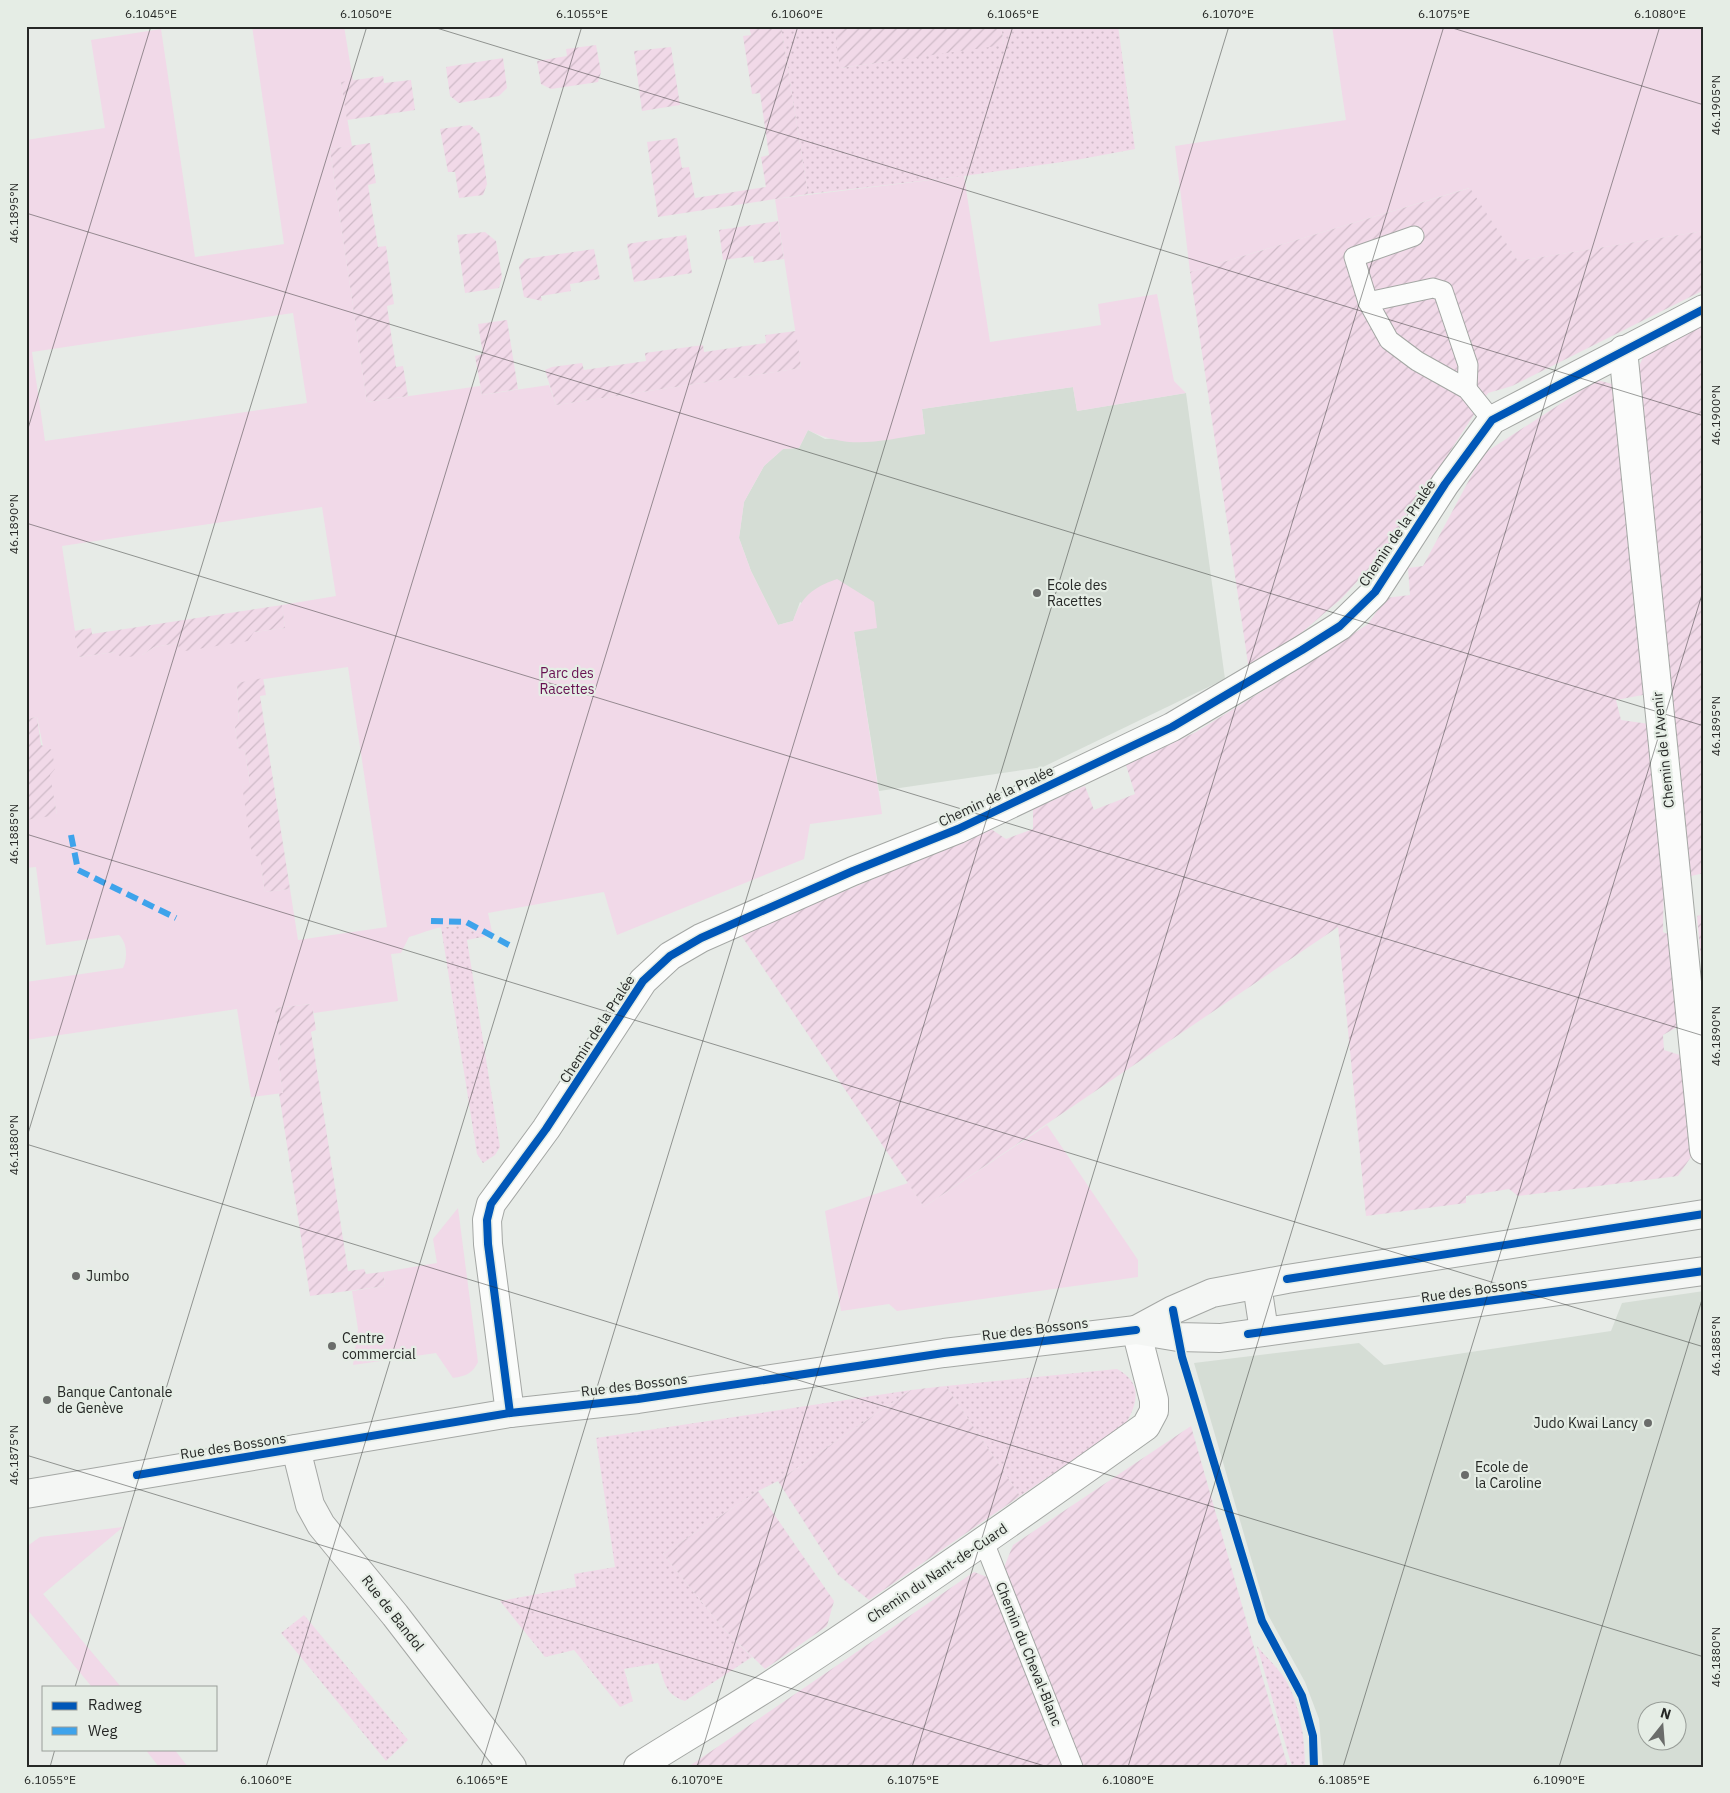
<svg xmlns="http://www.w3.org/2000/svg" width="1730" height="1793" viewBox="0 0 1730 1793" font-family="'IBM Plex Sans',sans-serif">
  <defs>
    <pattern id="grass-dots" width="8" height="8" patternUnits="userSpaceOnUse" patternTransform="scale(1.25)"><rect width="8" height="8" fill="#f1d9e8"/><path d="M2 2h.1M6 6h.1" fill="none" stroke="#cebac7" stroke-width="1.8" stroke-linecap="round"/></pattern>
    <pattern id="garden-furrows" width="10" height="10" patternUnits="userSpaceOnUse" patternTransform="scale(1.25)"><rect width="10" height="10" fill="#f1d9e8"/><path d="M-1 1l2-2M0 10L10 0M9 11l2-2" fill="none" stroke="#cebac7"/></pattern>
  </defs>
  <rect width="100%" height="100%" fill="#e7ebe7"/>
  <!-- built -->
  <g fill="#d5ddd5" fill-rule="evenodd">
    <polygon points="1073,387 1077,411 1186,393 1225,679 1043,767 879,791 854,632 800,602 793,621 778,625 751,571 739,538 744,502 764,466 783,449 799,448 808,430 825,439 925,434 922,409"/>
    <path d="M1704,1291V1767H1323L1319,1719L1305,1682L1267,1613L1194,1363L1359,1343L1384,1365L1611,1331L1622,1303ZM1648,1710H1678V1740H1648Z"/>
  </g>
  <!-- grass -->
  <g fill="url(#grass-dots)">
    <polygon points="781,26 834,26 841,68 1004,44 1001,26 1118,26 1135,149 1076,160 964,176 808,194"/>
    <polygon points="461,926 487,936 467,940 500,1147 495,1155 483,1163 477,1154 441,927"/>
    <path d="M1117,1369C1143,1383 1138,1403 1125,1425L1020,1496L946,1386Z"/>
    <path d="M911,1390L778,1481L758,1491L663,1554L722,1627L752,1657L685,1701C664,1694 665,1682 658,1663L624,1669L633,1701L620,1707L574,1650L545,1657L500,1601L576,1587L574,1574L615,1567L596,1438Z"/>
    <polygon points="304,1615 408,1740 386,1761 281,1633"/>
    <path d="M1257,1646C1266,1657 1277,1667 1285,1679C1300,1704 1305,1738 1305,1767H1292Z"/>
  </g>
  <!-- park -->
  <g fill="#f1d9e8" fill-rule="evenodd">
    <path d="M252,26H344L353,81L341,83L352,146L330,149L367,402L480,386L482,395L549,385L556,405L801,368L775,199L964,176L990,342L1101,325L1098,304L1157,294L1174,381L1186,393L1077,411L1073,387L922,409L925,434C881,440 850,451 808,430L799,448L783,449L764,466L744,502L739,538L751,571L778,625L793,621C802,596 812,588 837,579L874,602L877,628L854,632L882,814L810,824L804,859L617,935L604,892L488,913L493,936C482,936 473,929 463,927C447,922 425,932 409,937L401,953L391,954L398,1001L314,1013L311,1004L275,1008L281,1051L278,1058L283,1093L251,1097L237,1009L26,1040V982L123,968C128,958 127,942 119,935L46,945L36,867L26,868V820L57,814L37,717L26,719V140L105,128L91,40L161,29L195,257L284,244ZM293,313L307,403L45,441L32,352ZM322,507L336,596L282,605L285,628L254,632L179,651L178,643L154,647L142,655L115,652L79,657L62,546ZM348,667L387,927L298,940L290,889L265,892L260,858L242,785L250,784L245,751L238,748L235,727L239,723L237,683Z"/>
    <polygon points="1332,26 1704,26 1704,231 1518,261 1469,188 1190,272 1175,146 1346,120"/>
    <polygon points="1047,1125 1138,1260 1138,1277 897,1311 889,1304 841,1311 825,1211 908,1183 924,1207"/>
    <path d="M458,1208L478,1362C472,1374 466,1376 453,1378L436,1353L353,1365L358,1329L352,1291L385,1286L383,1272L437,1263L433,1239Z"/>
    <polygon points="123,1527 43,1594 121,1687 92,1687 26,1608 26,1547 40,1537"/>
    <polygon points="145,1749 174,1749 188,1767 159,1767"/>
  </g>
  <!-- garden -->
  <g fill="url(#garden-furrows)">
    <polygon points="749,26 781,26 808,194 658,217 647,142 677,138 682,168 689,167 695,198 766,187 761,157 769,155 760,93 752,94 743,36 751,35"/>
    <polygon points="834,26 1001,26 1004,45 840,68"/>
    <polygon points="596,45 601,72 598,82 551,89 541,84 537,61 567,56 566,49"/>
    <polygon points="671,47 680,105 642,111 634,51"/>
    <polygon points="503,58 507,88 499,96 459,103 450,96 446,67"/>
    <polygon points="383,76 384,83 411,80 415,110 347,120 341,82"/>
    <polygon points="470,125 480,134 487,184 483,195 459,198 455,172 448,172 440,129"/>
    <polygon points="370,143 376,183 368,185 378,247 386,246 394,304 387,306 396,367 403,366 408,396 367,402 330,149"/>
    <polygon points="1470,188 1518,261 1704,231 1704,290 1512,386 1488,393 1385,551 1342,598 1292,641 1249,670 1190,272"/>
    <polygon points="778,221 784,259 754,263 753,256 723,260 719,230"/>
    <polygon points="485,232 496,241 502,277 499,288 465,293 457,235"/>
    <polygon points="686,235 692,273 634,282 627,244"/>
    <polygon points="594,249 600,279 570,284 571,291 541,296 542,301 524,297 519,267 525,259"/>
    <polygon points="507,320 518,389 482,395 475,356 483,354 478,324"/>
    <polygon points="1704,320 1704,873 1687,877 1637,371 1648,346"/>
    <polygon points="796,331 801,368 556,405 545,370 552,367 582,363 584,370 646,361 645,353 703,345 704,352 766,343 765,335"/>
    <polygon points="1597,380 1612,384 1617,393 1648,694 1616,700 1621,720 1649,724 1664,872 1663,932 1670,935 1679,1026 1663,1035 1664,1050 1683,1056 1691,1157 1678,1176 1518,1196 1509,1189 1466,1196 1466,1203 1366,1216 1338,927 924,1207 741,935 991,829 1006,839 1033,829 1033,809 1085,786 1094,810 1135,794 1126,765 1196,732 1318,657 1368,624 1386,598 1410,595 1408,568 1423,566 1483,454"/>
    <polygon points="282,605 285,628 254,632 248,641 179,652 178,643 154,647 142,655 122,658 115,652 79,657 74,631 91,628 92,634"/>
    <polygon points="263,678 266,695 260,696 290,889 265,892 260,858 252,854 242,785 250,783 245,751 238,748 235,727 239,722 237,683"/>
    <polygon points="37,717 41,745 52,750 55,769 50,775 57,815 26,820 26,803 29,802 26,786 26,719"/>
    <polygon points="1704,914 1704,981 1703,981 1697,916"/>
    <polygon points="312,1004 316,1030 311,1032 348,1271 364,1269 366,1274 383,1272 385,1286 310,1296 279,1093 283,1093 278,1058 281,1051 275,1008"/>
    <polygon points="946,1386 1020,1496 869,1600 838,1575 778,1481 911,1390"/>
    <polygon points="1191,1426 1288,1767 1079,1767 1003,1570 1013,1545"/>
    <polygon points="758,1491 834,1601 827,1626 765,1669 722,1627 663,1554"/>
    <polygon points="974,1572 990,1578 1063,1767 688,1767"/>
  </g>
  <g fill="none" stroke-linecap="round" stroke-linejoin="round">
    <!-- lane casing -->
    <g stroke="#a4a7a4" stroke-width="21">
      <g id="lane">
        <polyline points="1414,236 1354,257 1368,302 1389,340 1417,361 1467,389 1492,420"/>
        <polyline points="1368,302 1433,288 1443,291 1468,365 1467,389"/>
        <polyline points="984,1542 1073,1767"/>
      </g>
    </g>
    <!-- street casing -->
    <g stroke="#a4a7a4" stroke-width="30">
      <g id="street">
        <polyline points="1623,350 1704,1150"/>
        <polyline points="510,1413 488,1244 487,1220 491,1204 546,1129 643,981 670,956 701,938 853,871 958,829 1172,727 1302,650 1340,626 1375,592 1445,484 1492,420 1704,309"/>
        <path d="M638,1767C690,1734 744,1703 795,1669C914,1591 1030,1509 1146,1426L1154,1411V1400L1136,1330"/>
      </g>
    </g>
    <!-- secondary casing -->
    <g stroke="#a4a7a4" stroke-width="30">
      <g id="secondary">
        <polyline points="1257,1285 1264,1331"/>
        <polyline points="1136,1330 1173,1310 1212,1293 1287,1279 1704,1214"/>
        <polyline points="296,1449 310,1505 321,1525 395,1615 512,1767"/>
        <polyline points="26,1494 510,1413 638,1399 944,1353 1136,1330 1178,1337 1220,1338 1704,1271"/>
      </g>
    </g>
    <!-- lane -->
    <use href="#lane" stroke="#fbfcfb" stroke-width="19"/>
    <!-- street -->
    <use href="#street" stroke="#fbfcfb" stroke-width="28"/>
    <!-- secondary -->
    <use href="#secondary" stroke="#f4f6f4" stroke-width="28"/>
    <!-- quiet -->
    <g stroke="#3ea3eb" stroke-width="6" stroke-dasharray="12 6" stroke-linecap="butt">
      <polyline points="71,835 78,870 176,918"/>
      <polyline points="431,921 466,922 509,945"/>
    </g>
    <!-- cycleway casing -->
    <g stroke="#e5ede5" stroke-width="11">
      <g id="cycleway">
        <polyline points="1287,1279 1704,1214"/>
        <polyline points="1173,1310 1182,1357 1262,1621 1302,1696 1313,1736 1314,1767"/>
        <polyline points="1248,1334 1704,1271"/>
        <polyline points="510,1413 488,1244 487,1220 491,1204 546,1129 643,981 670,956 701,938 853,871 958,829 1172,727 1302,650 1340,626 1375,592 1445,484 1492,420 1704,309"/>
        <polyline points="137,1475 510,1413 638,1399 944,1353 1136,1330"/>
      </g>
    </g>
    <!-- cycleway -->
    <use href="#cycleway" stroke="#0057b8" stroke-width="8"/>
  </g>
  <!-- ticks -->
  <path fill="none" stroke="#262826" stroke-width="1" stroke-opacity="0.45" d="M430,26L1704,416M1446,26L1704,105M26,213L1704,726M26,435L151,26M26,523L1704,1036M26,834L1704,1347M26,1140L367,26M26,1144L1704,1657M26,1455L1048,1767M75,1687L582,26M26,1765L32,1767M50,1767L55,1749M266,1767L798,26M481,1767L1013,26M697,1767L1229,26M912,1767L1444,26M1128,1767L1660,26M1343,1767L1704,588M1559,1767L1704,1293"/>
  <!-- markers -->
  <g fill="#6a6c6a" stroke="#e5ede5" stroke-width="2">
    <circle cx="1037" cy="593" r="5"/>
    <circle cx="76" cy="1276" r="5"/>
    <circle cx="332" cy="1346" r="5"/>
    <circle cx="47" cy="1400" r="5"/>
    <circle cx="1648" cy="1423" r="5"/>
    <circle cx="1465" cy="1475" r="5"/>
  </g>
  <g text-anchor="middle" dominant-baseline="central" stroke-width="4.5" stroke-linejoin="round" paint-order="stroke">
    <!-- street labels -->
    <g font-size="14" fill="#262826" stroke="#e5ede5">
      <text transform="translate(1397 533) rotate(-56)">Chemin de la Pralée</text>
      <text transform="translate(1663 750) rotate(-96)">Chemin de l'Avenir</text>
      <text transform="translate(996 796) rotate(-25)">Chemin de la Pralée</text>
      <text transform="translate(597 1029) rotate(-57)">Chemin de la Pralée</text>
      <text transform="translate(1474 1290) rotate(-8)">Rue des Bossons</text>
      <text transform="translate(1035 1329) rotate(-7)">Rue des Bossons</text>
      <text transform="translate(634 1385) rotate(-7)">Rue des Bossons</text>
      <text transform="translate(233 1446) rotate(-9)">Rue des Bossons</text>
      <text transform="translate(937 1573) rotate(-34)">Chemin du Nant-de-Cuard</text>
      <text transform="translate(393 1613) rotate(52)">Rue de Bandol</text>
      <text transform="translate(1029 1654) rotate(68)">Chemin du Cheval-Blanc</text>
    </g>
    <!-- poi labels -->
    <g font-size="14" fill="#262826" stroke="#e5ede5" text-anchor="start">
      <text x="1047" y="585">Ecole des<tspan x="1047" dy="16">Racettes</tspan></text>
      <text x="86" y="1276">Jumbo</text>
      <text x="342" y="1338">Centre<tspan x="342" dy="16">commercial</tspan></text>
      <text x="57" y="1392">Banque Cantonale<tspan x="57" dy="16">de Genève</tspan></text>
      <text x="1638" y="1423" text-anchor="end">Judo Kwai Lancy</text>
      <text x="1475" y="1467">Ecole de<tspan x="1475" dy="16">la Caroline</tspan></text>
    </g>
    <!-- park labels -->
    <g font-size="14" fill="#671151" stroke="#e5ede5">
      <text x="567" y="673">Parc des<tspan x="567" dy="16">Racettes</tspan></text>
    </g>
  </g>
  <!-- border -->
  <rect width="1730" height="1793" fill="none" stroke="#e5ede5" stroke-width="55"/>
  <!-- legend -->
  <rect x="42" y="1686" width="175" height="65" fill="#e5ede5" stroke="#999e99"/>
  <rect x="52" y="1702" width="25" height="8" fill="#0057b8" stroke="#999e99"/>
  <text x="88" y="1710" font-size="15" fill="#262826">Radweg</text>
  <rect x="52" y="1727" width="25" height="8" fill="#3ea3eb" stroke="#999e99"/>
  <text x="88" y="1736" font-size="15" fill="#262826">Weg</text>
  <!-- north arrow -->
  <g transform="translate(1662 1726) rotate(17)"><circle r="24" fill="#e5ede5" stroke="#999e99"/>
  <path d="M0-4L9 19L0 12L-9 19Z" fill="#6a6c6a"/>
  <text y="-8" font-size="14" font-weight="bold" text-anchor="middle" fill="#262826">N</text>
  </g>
  <rect x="28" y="28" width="1674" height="1738" fill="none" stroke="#262826" stroke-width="2"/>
  <g font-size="12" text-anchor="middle" fill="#262826">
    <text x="151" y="18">6.1045°E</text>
    <text x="366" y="18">6.1050°E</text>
    <text x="582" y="18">6.1055°E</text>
    <text x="797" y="18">6.1060°E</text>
    <text x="1013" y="18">6.1065°E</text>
    <text x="1228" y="18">6.1070°E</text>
    <text x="1444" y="18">6.1075°E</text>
    <text x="1660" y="18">6.1080°E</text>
    <text transform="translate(1716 105) rotate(-90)" y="4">46.1905°N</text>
    <text transform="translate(14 213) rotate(-90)" y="4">46.1895°N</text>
    <text transform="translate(1716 415) rotate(-90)" y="4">46.1900°N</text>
    <text transform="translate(14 524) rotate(-90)" y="4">46.1890°N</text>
    <text transform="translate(1716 726) rotate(-90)" y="4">46.1895°N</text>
    <text transform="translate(14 834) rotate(-90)" y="4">46.1885°N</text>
    <text transform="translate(1716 1036) rotate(-90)" y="4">46.1890°N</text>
    <text transform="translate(14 1145) rotate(-90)" y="4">46.1880°N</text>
    <text transform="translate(1716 1346) rotate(-90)" y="4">46.1885°N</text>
    <text transform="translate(14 1455) rotate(-90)" y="4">46.1875°N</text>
    <text transform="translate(1716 1657) rotate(-90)" y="4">46.1880°N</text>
    <text x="50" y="1784">6.1055°E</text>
    <text x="266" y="1784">6.1060°E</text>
    <text x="482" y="1784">6.1065°E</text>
    <text x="697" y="1784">6.1070°E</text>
    <text x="913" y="1784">6.1075°E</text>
    <text x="1128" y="1784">6.1080°E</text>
    <text x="1344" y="1784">6.1085°E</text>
    <text x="1559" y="1784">6.1090°E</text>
  </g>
</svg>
